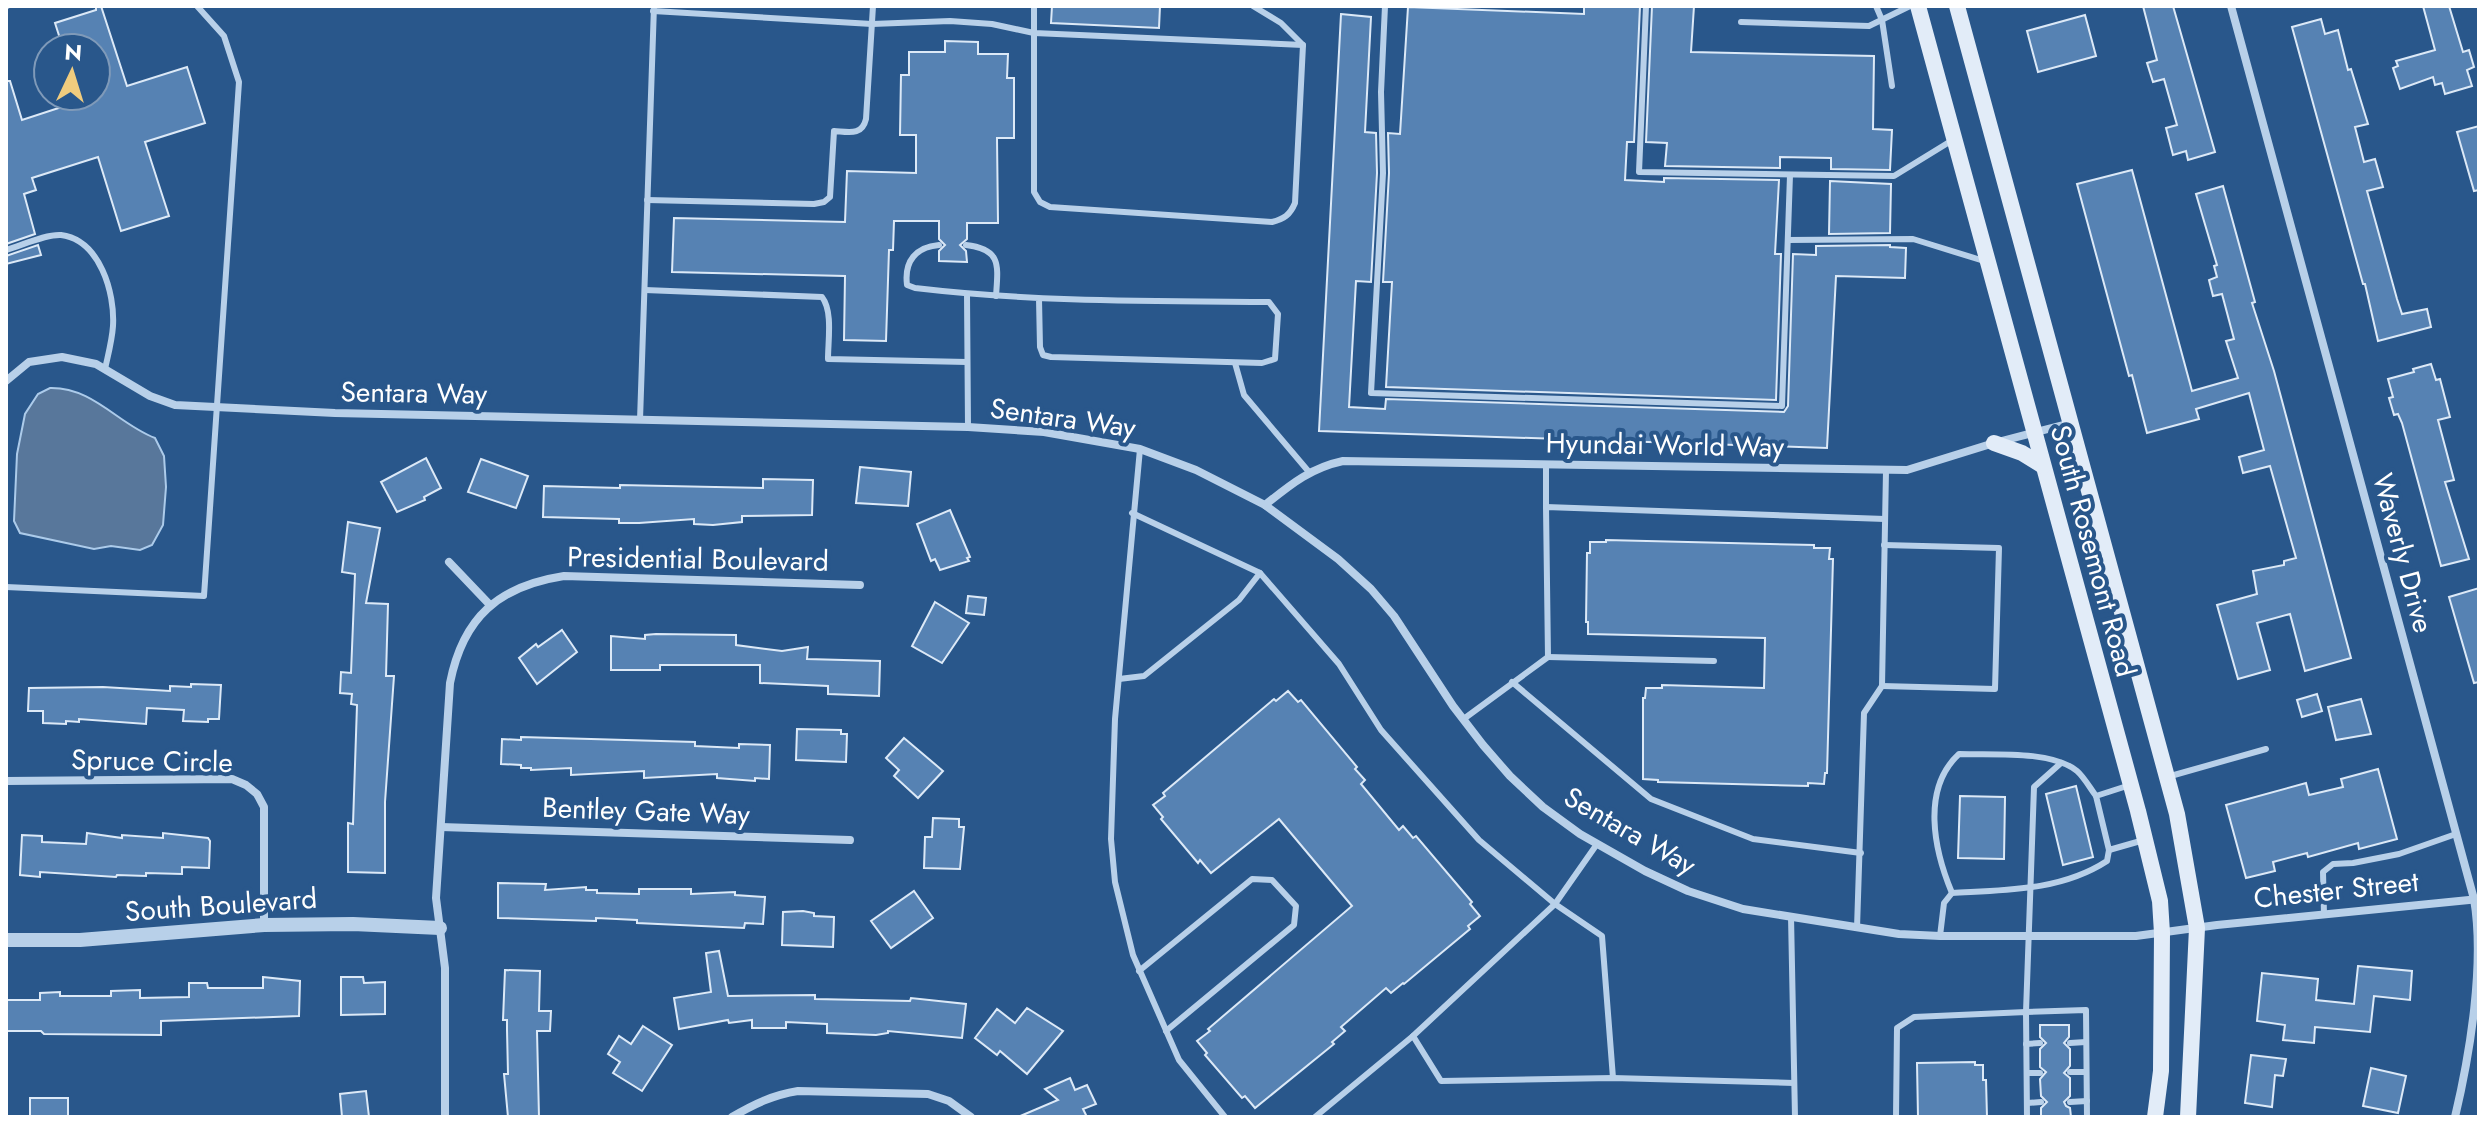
<svg xmlns="http://www.w3.org/2000/svg" width="2485" height="1123" viewBox="0 0 2485 1123" font-family="Jost,sans-serif">
  <rect width="100%" height="100%" fill="#29578b"/>
  <!-- water -->
  <path fill="#58779b" stroke="#accbea" stroke-width="2" d="M50,388C93,387 118,424 155,438L164,456L166,487L163,525L152,545L140,550L111,546L94,549L20,533L14,521L17,454L25,414L38,394Z"/>
  <!-- building -->
  <g fill="#5682b3" stroke="#dce9f7" stroke-width="2">
    <polygon points="96,6 101,6 127,86 187,67 205,123 145,142 169,216 121,231 98,157 32,178 36,190 24,194 35,234 6,244 6,81 10,81 22,120 80,101 79,96 96,96 96,48 63,48 55,23 96,10"/>
    <polygon points="1052,6 1160,6 1159,28 1051,23"/>
    <polygon points="1584,6 1640,6 1634,142 1627,142 1625,180 1664,182 1664,178 1779,180 1775,254 1781,254 1776,400 1386,387 1392,282 1383,282 1389,173 1388,133 1400,134 1408,7 1584,14"/>
    <polygon points="1652,6 1694,6 1691,52 1874,56 1873,129 1892,130 1890,170 1831,169 1831,158 1780,157 1780,168 1665,166 1667,143 1646,142"/>
    <polygon points="2143,6 2173,6 2215,152 2188,160 2186,151 2173,155 2166,128 2177,125 2164,79 2153,82 2147,63 2157,60"/>
    <polygon points="2423,6 2449,6 2463,52 2469,50 2474,67 2467,70 2472,86 2445,94 2442,83 2435,85 2433,77 2400,89 2393,68 2398,66 2396,61 2435,50"/>
    <polygon points="1341,14 1371,17 1365,132 1376,133 1377,173 1371,282 1356,281 1349,407 1385,409 1386,399 1784,412 1788,406 1793,254 1816,255 1816,246 1890,245 1890,247 1906,248 1905,278 1836,276 1827,448 1319,431"/>
    <polygon points="2085,15 2096,56 2038,72 2027,31"/>
    <polygon points="2321,19 2325,34 2338,30 2348,70 2351,69 2368,124 2355,127 2364,162 2375,159 2383,187 2367,191 2397,299 2402,314 2427,309 2431,327 2378,341 2365,284 2363,284 2292,27"/>
    <polygon points="945,41 978,42 978,54 1008,54 1007,78 1014,78 1014,138 997,138 998,223 967,223 967,239 960,245 966,251 967,262 939,261 939,251 945,245 939,239 939,221 894,221 893,250 889,250 886,341 844,340 845,276 672,272 674,218 845,222 847,171 916,173 916,135 900,135 901,75 909,75 909,52 945,52"/>
    <polygon points="2479,126 2479,190 2474,191 2457,132"/>
    <polygon points="2132,170 2192,391 2238,378 2226,341 2234,339 2222,294 2213,296 2209,280 2217,277 2214,266 2217,265 2196,194 2223,186 2255,302 2252,303 2274,371 2351,658 2305,671 2290,614 2257,623 2270,670 2238,679 2217,605 2257,594 2253,571 2284,565 2284,561 2296,558 2270,466 2243,473 2239,457 2264,450 2249,393 2196,409 2199,419 2147,433 2132,375 2129,376 2077,184"/>
    <polygon points="1830,181 1891,184 1890,233 1829,234"/>
    <polygon points="38,245 41,255 6,264 6,256"/>
    <polygon points="2431,364 2436,380 2440,379 2450,417 2438,420 2454,480 2445,482 2469,559 2441,566 2402,423 2398,414 2394,415 2389,398 2393,397 2388,379 2414,372 2413,369"/>
    <polygon points="426,458 441,488 424,497 425,500 397,512 381,482"/>
    <polygon points="481,459 528,476 516,508 468,492"/>
    <polygon points="860,467 911,472 908,506 856,503"/>
    <polygon points="763,479 813,480 812,515 742,516 742,522 713,525 694,524 694,519 639,523 619,523 619,519 543,517 544,486 620,488 620,485 763,488"/>
    <polygon points="950,510 970,557 967,558 969,561 940,570 935,559 931,561 917,524"/>
    <polygon points="348,522 380,528 366,603 388,604 386,676 394,676 385,802 385,873 348,872 348,823 353,824 357,705 351,704 352,694 340,693 341,672 351,673 355,574 342,572"/>
    <polygon points="1606,540 1814,545 1814,548 1830,548 1829,559 1833,559 1827,773 1825,773 1824,784 1808,783 1808,786 1658,782 1658,780 1643,779 1643,698 1645,698 1646,688 1662,688 1662,685 1764,688 1765,638 1588,634 1588,622 1586,622 1587,553 1590,553 1590,542 1606,542"/>
    <polygon points="2479,588 2479,682 2474,683 2449,597"/>
    <polygon points="968,596 986,598 984,615 966,613"/>
    <polygon points="935,602 969,623 942,663 912,646"/>
    <polygon points="562,630 577,652 537,684 519,658 536,644 538,647"/>
    <polygon points="656,634 736,635 736,645 782,651 808,647 807,659 880,661 879,696 828,694 828,686 760,683 760,665 660,665 660,670 611,670 611,636 645,639 645,635"/>
    <polygon points="191,684 221,685 219,719 208,719 208,722 183,721 184,710 147,708 146,724 79,719 79,722 66,721 66,724 43,723 43,711 28,711 29,688 103,687 170,691 170,686 191,687"/>
    <polygon points="1288,691 1298,702 1301,700 1357,767 1355,769 1365,780 1361,784 1399,830 1403,826 1413,838 1416,836 1472,902 1470,904 1480,916 1468,926 1470,929 1404,984 1403,983 1391,993 1386,988 1341,1027 1345,1031 1332,1042 1334,1044 1255,1108 1245,1096 1242,1098 1205,1055 1207,1053 1197,1041 1210,1031 1208,1029 1352,906 1279,819 1211,873 1200,860 1198,863 1161,819 1163,817 1153,805 1165,796 1163,793 1274,699 1276,701"/>
    <polygon points="2317,694 2322,711 2302,717 2297,700"/>
    <polygon points="2361,699 2371,734 2336,740 2328,707"/>
    <polygon points="797,729 841,730 841,734 847,734 846,762 796,760"/>
    <polygon points="521,737 695,742 695,746 739,748 739,744 770,745 769,779 755,778 755,781 717,778 717,774 644,778 644,771 571,775 571,768 531,770 531,768 521,768 521,765 501,764 502,739 521,740"/>
    <polygon points="904,738 943,771 918,798 894,776 899,770 886,758"/>
    <polygon points="2378,769 2397,839 2359,849 2358,843 2308,857 2307,853 2273,862 2275,871 2246,878 2226,805 2306,783 2309,795 2343,787 2341,779"/>
    <polygon points="2076,786 2093,857 2063,865 2046,794"/>
    <polygon points="1960,796 2005,797 2004,859 1958,858"/>
    <polygon points="933,818 959,819 959,827 964,827 960,869 924,868 925,837 932,837"/>
    <polygon points="87,833 122,838 122,835 163,838 163,833 208,838 210,841 209,868 182,867 182,874 146,873 146,876 117,875 116,877 40,872 40,877 20,875 22,835 42,836 42,842 86,844"/>
    <polygon points="498,883 546,884 545,890 586,887 586,890 597,890 597,893 639,894 639,889 691,889 691,894 735,892 735,895 765,897 763,924 745,923 744,928 637,923 637,920 596,918 596,921 498,918"/>
    <polygon points="914,891 933,918 891,948 871,921"/>
    <polygon points="803,911 814,913 814,916 834,917 833,947 782,945 783,912"/>
    <polygon points="719,951 728,996 815,995 815,999 910,1001 911,998 966,1004 962,1038 888,1031 888,1033 876,1035 827,1033 827,1024 786,1022 786,1028 752,1028 752,1020 729,1023 728,1020 679,1029 674,998 711,992 706,953"/>
    <polygon points="2358,966 2412,971 2410,1000 2374,996 2370,1032 2315,1027 2314,1043 2283,1040 2285,1025 2257,1021 2262,973 2318,979 2316,1000 2354,1004"/>
    <polygon points="505,970 540,971 539,1011 551,1011 550,1031 537,1031 539,1117 508,1117 504,1074 508,1074 507,1030 507,1020 503,1020"/>
    <polygon points="263,977 300,981 299,1016 161,1021 161,1035 44,1034 41,1031 6,1031 6,1000 40,1000 40,993 60,992 60,996 111,996 111,991 140,990 140,998 189,997 189,983 207,983 208,988 263,988"/>
    <polygon points="341,977 363,977 364,983 385,982 385,1014 341,1015"/>
    <polygon points="1027,1008 1063,1031 1027,1074 1000,1051 997,1055 975,1038 997,1009 1015,1023"/>
    <polygon points="2040,1025 2069,1025 2069,1037 2064,1043 2070,1049 2070,1066 2064,1073 2070,1078 2070,1096 2064,1102 2066,1106 2070,1108 2071,1117 2041,1117 2041,1108 2047,1102 2041,1096 2040,1079 2046,1072 2040,1067 2040,1049 2046,1043 2040,1037"/>
    <polygon points="643,1026 672,1045 642,1091 613,1073 620,1062 608,1054 619,1036 631,1044"/>
    <polygon points="2251,1055 2286,1059 2283,1076 2275,1075 2272,1107 2245,1103"/>
    <polygon points="1975,1062 1975,1065 1983,1065 1983,1080 1986,1080 1987,1117 1918,1117 1917,1063"/>
    <polygon points="2371,1068 2406,1076 2398,1113 2363,1106"/>
    <polygon points="1070,1078 1075,1090 1087,1085 1096,1104 1083,1109 1087,1117 1018,1117 1058,1100 1045,1089"/>
    <polygon points="366,1091 369,1117 342,1117 340,1094"/>
    <rect x="30" y="1098" width="38" height="19"/>
  </g>
  <g fill="none" stroke-linecap="round" stroke-linejoin="round">
    <!-- service -->
    <g stroke="#b8d0e9" stroke-width="6">
      <polyline points="6,6 7,6"/>
      <path d="M1034,6V192L1040,202L1050,207L1272,222C1284,219 1290,215 1295,203L1303,45L1281,23L1253,6"/>
      <polyline points="1385,6 1381,92 1383,173 1371,393 1782,406 1790,175"/>
      <polyline points="1646,6 1639,172 1894,176 1951,141"/>
      <polyline points="1876,6 1882,20 1892,86"/>
      <polyline points="653,11 872,24 950,21 992,24 1034,33 1303,45"/>
      <polyline points="1741,22 1869,26 1910,6"/>
      <path d="M647,200L814,204L824,202L830,197L834,131C849,132 862,136 866,119L873,6"/>
      <polyline points="1788,240 1913,239 1984,261"/>
      <path d="M939,245C916,247 904,261 907,285L915,288C1033,302 1151,301 1269,302L1278,314L1275,359L1262,363L1051,357L1043,355L1040,347L1039,299"/>
      <path d="M966,245C1002,249 998,266 996,296"/>
      <path d="M6,250C21,246 45,234 61,235C100,240 115,293 113,326C112,341 108,355 105,369"/>
      <path d="M645,290L822,297C833,311 828,341 828,359L967,362"/>
      <polyline points="967,294 968,427"/>
      <polyline points="1235,363 1244,395 1309,472"/>
      <polyline points="640,420 654,6"/>
      <polyline points="1140,449 1115,719 1111,839 1115,882 1133,955 1179,1060 1225,1117"/>
      <polyline points="1546,507 1546,466"/>
      <polyline points="1132,513 1260,573 1339,664 1381,730 1479,840 1555,904 1602,936 1613,1078"/>
      <polyline points="6,587 204,596 239,82 224,36 197,6"/>
      <polyline points="1548,657 1714,661"/>
      <polyline points="1119,679 1144,676 1239,600 1260,573"/>
      <polyline points="1512,682 1651,799 1753,839 1861,853"/>
      <polyline points="1882,686 1995,689 1999,548 1884,545"/>
      <polyline points="1465,718 1548,657 1546,507 1885,519"/>
      <polyline points="2061,763 2034,787 2026,1012 2086,1010 2087,1117"/>
      <polyline points="2167,777 2266,749"/>
      <polyline points="2127,786 2096,796 2109,850 2144,840"/>
      <path d="M1952,893C1934,850 1921,789 1959,754C1990,755 2052,750 2077,771C2084,777 2090,788 2096,796"/>
      <polyline points="2324,915 2323,872 2333,864 2353,863 2399,854 2456,834"/>
      <polyline points="1791,916 1795,1117"/>
      <polyline points="1857,928 1864,713 1882,686 1886,471"/>
      <path d="M1940,936L1944,903L1952,893C2005,890 2061,891 2107,861L2109,850"/>
      <polyline points="1139,971 1252,879 1272,880 1296,906 1294,925 1166,1031"/>
      <polyline points="1413,1036 1441,1081 1613,1078 1794,1083"/>
      <polyline points="2070,1043 2086,1042"/>
      <polyline points="2026,1044 2040,1043"/>
      <polyline points="2070,1072 2086,1072"/>
      <polyline points="2027,1073 2040,1073"/>
      <polyline points="2070,1102 2087,1101"/>
      <polyline points="2027,1103 2041,1102"/>
      <polyline points="1315,1117 1413,1036 1555,904 1597,844"/>
      <polyline points="1896,1117 1897,1028 1914,1017 2026,1012 2027,1117"/>
    </g>
    <!-- minor -->
    <g stroke="#b8d0e9" stroke-width="8">
      <path d="M2231,6L2474,899C2485,963 2470,1054 2455,1117"/>
      <polyline points="6,381 29,362 62,357 96,364 150,396 175,405 335,413 968,427 1044,432 1140,449 1196,470 1265,505 1338,559 1371,589 1394,616 1453,706 1483,745 1510,776 1543,807 1580,834 1645,871 1688,891 1743,909 1899,934 1940,936 2136,936 2217,925 2479,899"/>
      <path d="M1265,505C1290,485 1310,468 1343,461L1907,470L1994,443L2071,423"/>
      <polyline points="449,562 490,605"/>
      <polyline points="6,781 232,779 246,785 257,794 264,807 264,925"/>
      <polyline points="441,827 850,840"/>
      <path d="M445,1117V968L436,898L450,683C463,617 499,586 564,576L860,585"/>
      <path d="M732,1117C754,1104 773,1095 798,1091L928,1094L949,1101L971,1117"/>
    </g>
    <!-- tertiary -->
    <polyline stroke="#b8d0e9" stroke-width="14" points="6,940 80,940 264,925 353,924 440,928"/>
    <!-- secondary -->
    <g stroke="#e2ecf8" stroke-width="16">
      <polyline points="1918,6 2138,811 2160,901 2162,933 2161,1071 2155,1117"/>
      <polyline points="1957,6 2177,814 2197,928 2188,1117"/>
      <polyline points="1994,443 2022,453 2043,466"/>
    </g>
  </g>
  <g text-anchor="middle" dominant-baseline="central" stroke-width="8" stroke-linejoin="round" paint-order="stroke">
    <!-- street labels -->
    <g font-size="28" fill="#fff" stroke="#29578b">
      <text transform="translate(414 393) rotate(1)">Sentara Way</text>
      <text transform="translate(1063 418) rotate(8)">Sentara Way</text>
      <text transform="translate(1665 445) rotate(1)">Hyundai World Way</text>
      <text transform="translate(2093 551) rotate(75)">South Rosemont Road</text>
      <text transform="translate(2403 553) rotate(75)">Waverly Drive</text>
      <text transform="translate(698 559) rotate(1)">Presidential Boulevard</text>
      <text transform="translate(152 761) rotate(1)">Spruce Circle</text>
      <text transform="translate(646 811) rotate(2)">Bentley Gate Way</text>
      <text transform="translate(1630 831) rotate(30)">Sentara Way</text>
      <text transform="translate(2336 890) rotate(-6)">Chester Street</text>
      <text transform="translate(221 905) rotate(-4)">South Boulevard</text>
    </g>
  </g>
  <!-- border -->
  <rect width="2485" height="1123" fill="none" stroke="#ffffff" stroke-width="16"/>
  <!-- north arrow -->
  <g transform="translate(72 72) rotate(4)"><circle r="38" fill="#29578b" stroke="#7f9ab9" stroke-width="2"/>
  <path d="M0-6L14 30L0 20L-14 30Z" fill="#f0cc7e"/>
  <text y="-12" font-size="22" font-weight="bold" text-anchor="middle" fill="#ffffff">N</text>
  </g>
</svg>
